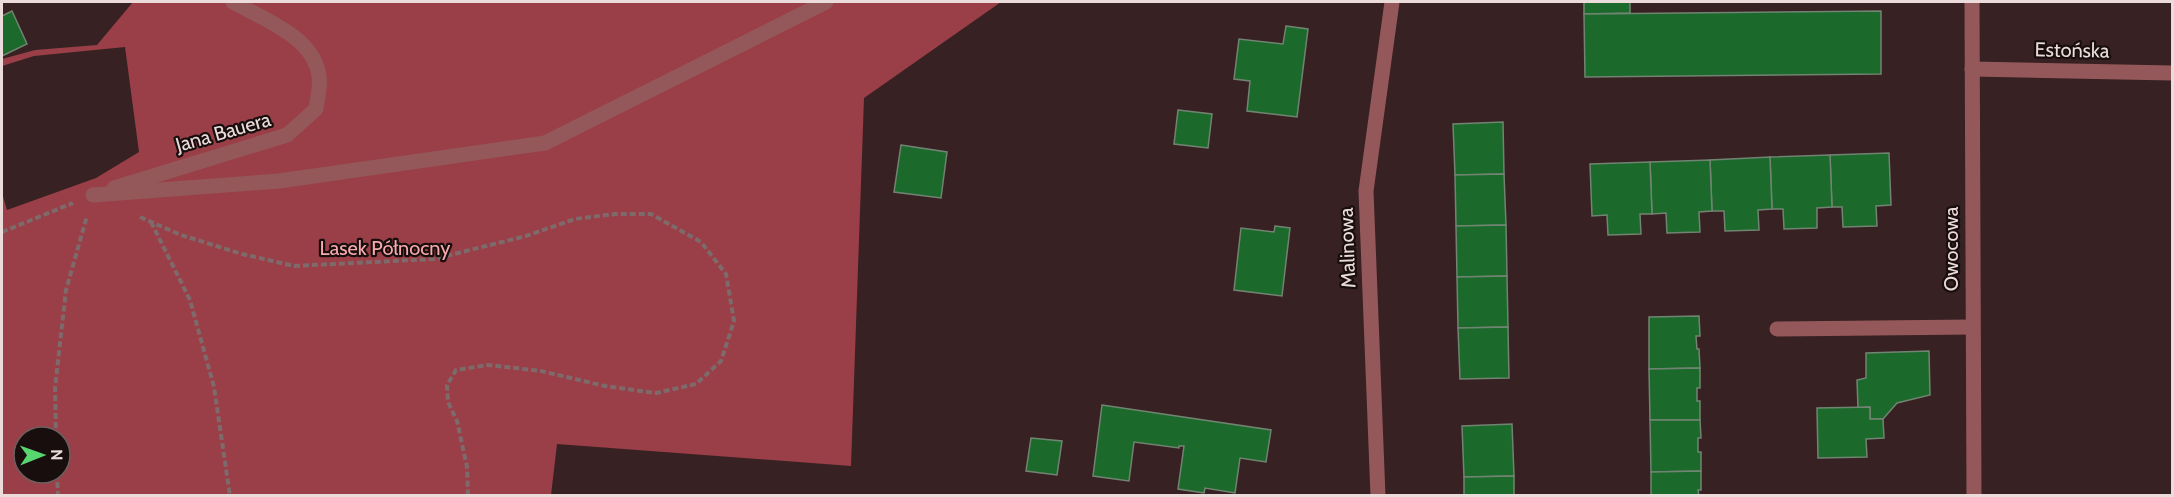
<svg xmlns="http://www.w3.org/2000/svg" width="2174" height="497" viewBox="0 0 2174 497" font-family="Cabin,sans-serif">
  <rect width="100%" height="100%" fill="#382122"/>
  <!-- forest -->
  <path fill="#9a3f47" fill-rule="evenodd" d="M133,2H1001L864,98L851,466L557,444L551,495H2V193L7,210L96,178L139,152L125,47L34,56L2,66V59L35,50L97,45ZM24,437H60V473H24Z"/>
  <!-- building -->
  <g fill="#1b6a2c" stroke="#718472" stroke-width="1.5">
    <polygon points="1584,2 1630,2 1630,13 1584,14"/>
    <polygon points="12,11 27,44 2,56 2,16"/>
    <polygon points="1881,11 1881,74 1585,77 1584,14"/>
    <polygon points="1286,26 1308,29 1297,117 1247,111 1250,81 1234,79 1239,39 1283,44"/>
    <polygon points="1178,110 1212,114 1208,148 1174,144"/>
    <polygon points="1503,122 1504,174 1455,175 1453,124"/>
    <polygon points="901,145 947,152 941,198 894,192"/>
    <polygon points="1889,153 1891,205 1876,206 1877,226 1843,227 1842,207 1832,207 1830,155"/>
    <polygon points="1830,155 1832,207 1817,208 1817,228 1784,229 1783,209 1772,209 1770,157"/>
    <polygon points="1770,157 1772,209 1758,210 1759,230 1725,231 1724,211 1712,211 1710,160"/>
    <polygon points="1710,160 1712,211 1699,212 1700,232 1667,233 1666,213 1652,214 1650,162"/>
    <polygon points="1650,162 1652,214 1640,214 1641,234 1608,235 1607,215 1592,216 1590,164"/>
    <polygon points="1504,174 1506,225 1456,226 1455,175"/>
    <polygon points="1506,225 1507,276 1457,277 1456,226"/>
    <polygon points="1275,226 1290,228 1282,296 1234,290 1241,228 1274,232"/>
    <polygon points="1507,276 1508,327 1458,328 1457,277"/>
    <polygon points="1699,316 1700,336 1696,336 1697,349 1699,349 1700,368 1649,369 1649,317"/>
    <polygon points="1508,327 1509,378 1460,379 1458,328"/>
    <polygon points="1929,351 1930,395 1897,403 1883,419 1870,419 1870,407 1858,408 1857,380 1866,378 1866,353"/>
    <polygon points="1700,368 1700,388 1697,388 1697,401 1700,401 1700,420 1650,420 1649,369"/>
    <polygon points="1102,405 1271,430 1266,462 1240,458 1235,493 1205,488 1204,493 1178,489 1184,446 1179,446 1179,448 1134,442 1129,481 1093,476"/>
    <polygon points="1870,407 1870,419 1883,419 1884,438 1866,439 1867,457 1818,458 1817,408"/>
    <polygon points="1650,420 1700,420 1701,438 1698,438 1698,452 1701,452 1701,471 1651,472"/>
    <polygon points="1512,424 1514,476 1464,477 1462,426"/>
    <polygon points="1031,438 1062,441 1057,475 1026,471"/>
    <polygon points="1701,471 1701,490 1698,490 1699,496 1651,496 1651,472"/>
    <polygon points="1514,476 1514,496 1464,496 1464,477"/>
  </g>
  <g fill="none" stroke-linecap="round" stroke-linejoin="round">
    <!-- path -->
    <g stroke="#7e6a6b" stroke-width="4" stroke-dasharray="6 3" stroke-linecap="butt">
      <polyline points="140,217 181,235 242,254 294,266 434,259 526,236 575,219 615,214 651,214 701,242 726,274 734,321 721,361 696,384 656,393 605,386 541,371 488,365 456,370 447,385 448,402 457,421 467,467 468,496"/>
      <polyline points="151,222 190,300 214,387 230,496"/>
      <polyline points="2,232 73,203"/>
      <polyline points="56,437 55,388 66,290 87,216"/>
      <polyline points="57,473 58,496"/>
    </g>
    <!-- minor -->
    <g stroke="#95585a" stroke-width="15">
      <polyline points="1972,2 1974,496"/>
      <polyline points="1972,69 2172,73"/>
      <path d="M114,188L287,135L316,109C317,99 321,86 319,76C314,37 263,19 233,2"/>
      <polyline points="93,195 279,181 545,143 826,2"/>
      <polyline points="1777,329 1972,327"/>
      <polyline points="1378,496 1366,191 1392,2"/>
    </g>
  </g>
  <g text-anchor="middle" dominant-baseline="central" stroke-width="4.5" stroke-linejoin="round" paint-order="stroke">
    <!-- street labels -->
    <g font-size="20" fill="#ebdbdb" stroke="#180e0e">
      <text transform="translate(2072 50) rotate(1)">Estońska</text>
      <text transform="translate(223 132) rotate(-16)">Jana Bauera</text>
      <text transform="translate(1347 248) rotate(-92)">Malinowa</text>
      <text transform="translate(1951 249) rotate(-90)">Owocowa</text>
    </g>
    <!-- park labels -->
    <g font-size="20" fill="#f7aaac" stroke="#180e0e">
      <text x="385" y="248">Lasek Północny</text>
    </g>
  </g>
  <!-- border -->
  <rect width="2174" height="497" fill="none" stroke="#ebdbdb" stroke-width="6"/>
  <!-- north arrow -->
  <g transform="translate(42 455) rotate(89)"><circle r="28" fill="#180e0e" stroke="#6c6060" stroke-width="1.5"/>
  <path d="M0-4.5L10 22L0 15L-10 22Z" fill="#59d56f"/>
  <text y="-9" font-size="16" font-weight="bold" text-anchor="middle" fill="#ebdbdb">N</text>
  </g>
</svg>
